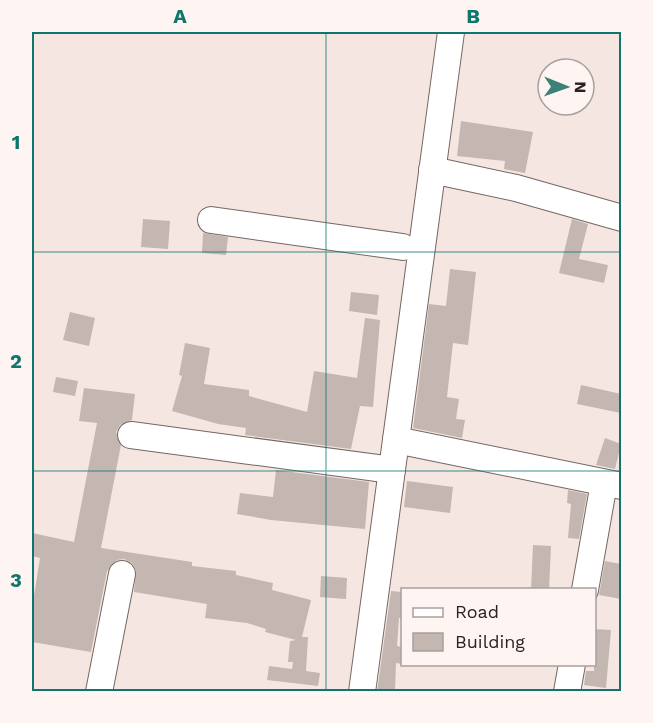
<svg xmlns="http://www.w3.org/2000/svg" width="653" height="723" viewBox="0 0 653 723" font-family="'Work Sans',sans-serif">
  <rect width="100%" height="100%" fill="#f5e6e1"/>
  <!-- building -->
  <g fill="#c4b6b1">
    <polygon points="461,121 533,132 525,173 504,169 505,161 457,156"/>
    <polygon points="143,219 170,221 168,249 141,247"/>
    <polygon points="572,219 588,224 579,259 608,265 604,283 559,273"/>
    <polygon points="203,233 228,237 226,255 202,253"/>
    <polygon points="450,269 476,272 468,345 453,343 447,397 459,399 456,419 465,420 462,438 413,428 429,304 446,306"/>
    <polygon points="351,292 379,295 377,315 349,311"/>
    <polygon points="70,312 95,318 89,346 63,340"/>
    <polygon points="365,318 380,320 373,407 360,406 351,449 245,435 246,428 218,424 172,411 182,376 179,375 185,343 210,348 204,384 249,390 249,396 307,412 314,371 357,378"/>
    <polygon points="56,377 78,381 75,396 53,392"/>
    <polygon points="581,385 621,394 621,413 577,404"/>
    <polygon points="84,388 135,394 132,420 120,425 116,432 121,445 101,548 192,562 192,566 236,571 236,575 273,583 272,590 311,600 302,637 308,637 306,671 320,673 318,686 267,680 269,666 292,669 293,662 288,662 290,641 296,640 265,632 266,629 247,623 205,618 207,604 134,592 136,570 132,563 124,559 117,560 107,571 91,652 32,642 32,608 40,558 32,556 32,533 74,542 97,423 79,421"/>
    <polygon points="605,438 621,444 615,469 596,465"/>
    <polygon points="276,470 369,482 365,529 271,520 237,514 240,493 273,497"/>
    <polygon points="407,481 453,487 450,513 404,507"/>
    <polygon points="568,490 587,494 579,539 568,538 571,504 567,503"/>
    <polygon points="533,545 551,546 549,590 531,590"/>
    <polygon points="605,561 621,564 621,599 599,595"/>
    <polygon points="321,576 347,578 346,599 320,597"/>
    <polygon points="391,591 402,592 402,618 399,618 397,646 402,647 402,664 396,663 395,692 377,692"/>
    <polygon points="594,629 611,630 606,688 584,685 586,671 594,671"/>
  </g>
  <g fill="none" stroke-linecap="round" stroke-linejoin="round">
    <!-- minor casing -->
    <g stroke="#746763" stroke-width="28">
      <g id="minor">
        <polyline points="432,170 516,188 622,218"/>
        <polyline points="211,220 403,247"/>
        <polyline points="131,435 392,470"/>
        <polyline points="396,440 622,486"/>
        <polyline points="585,590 604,483"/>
        <polyline points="99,692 122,574"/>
        <polyline points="362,692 451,32"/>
        <polyline points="567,692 572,664"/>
      </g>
    </g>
    <!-- minor -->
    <use href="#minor" stroke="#fff" stroke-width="26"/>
  </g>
  <!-- grid -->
  <path fill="none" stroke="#0f766e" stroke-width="1.5" stroke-opacity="0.55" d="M326,32V692M32,252H622M32,471H622"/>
  <!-- border -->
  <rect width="653" height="723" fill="none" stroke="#fef4f2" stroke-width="66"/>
  <!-- legend -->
  <rect x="401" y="588" width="195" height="78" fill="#fef4f2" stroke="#a8a09e" stroke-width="1.5"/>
  <rect x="413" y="608" width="30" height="9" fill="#ffffff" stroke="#a8a09e" stroke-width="1.5"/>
  <text x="455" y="618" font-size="18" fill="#282321">Road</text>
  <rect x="413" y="633" width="30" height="18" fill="#c4b6b1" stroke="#a8a09e" stroke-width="1.5"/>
  <text x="455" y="648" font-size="18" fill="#282321">Building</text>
  <!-- north arrow -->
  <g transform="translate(566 87) rotate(91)"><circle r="28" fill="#fef4f2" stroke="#a8a09e" stroke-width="1.5"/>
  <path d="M0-4.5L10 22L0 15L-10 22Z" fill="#3b817a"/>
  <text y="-9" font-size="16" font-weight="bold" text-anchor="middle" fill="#282321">N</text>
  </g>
  <rect x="33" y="33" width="587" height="657" fill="none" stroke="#0f766e" stroke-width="2"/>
  <g font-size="20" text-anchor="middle" font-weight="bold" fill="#0f766e">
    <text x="180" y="23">A</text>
    <text x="473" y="23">B</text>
    <text x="16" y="149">1</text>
    <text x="16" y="368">2</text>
    <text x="16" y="587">3</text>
  </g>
</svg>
